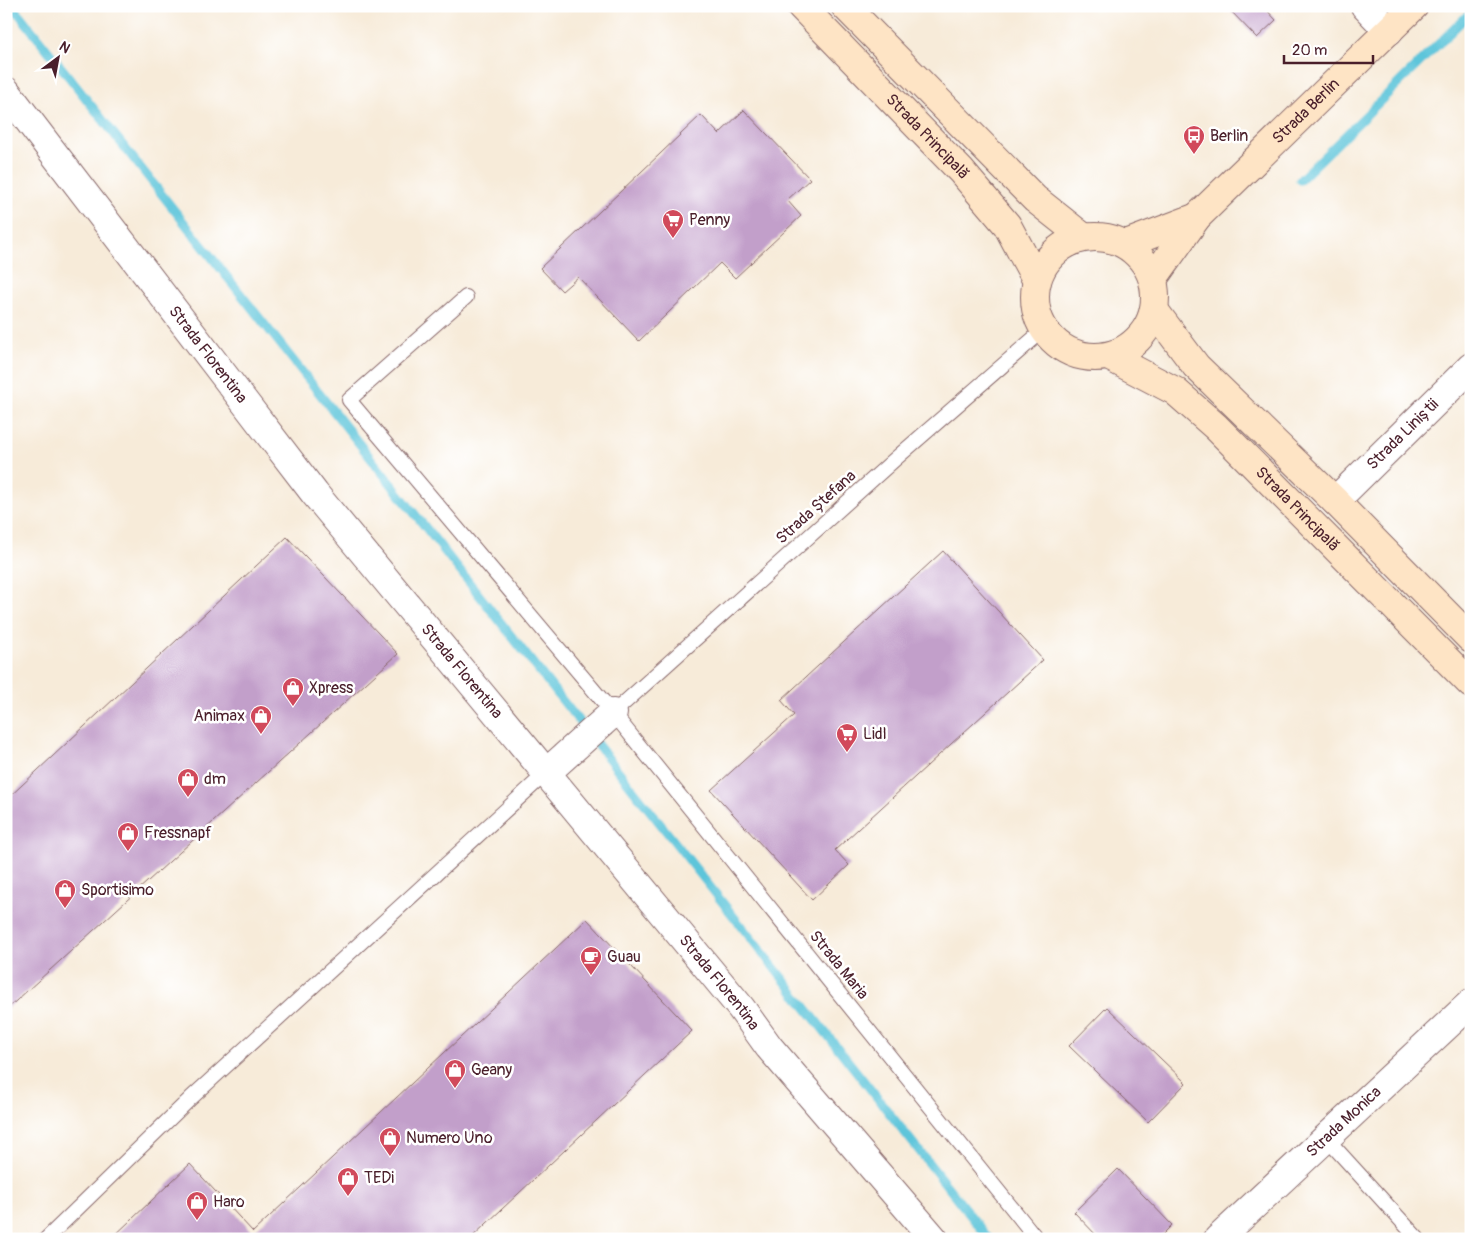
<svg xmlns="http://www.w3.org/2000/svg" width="1477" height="1245" viewBox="0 0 1477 1245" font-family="Pangolin,sans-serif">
  <rect width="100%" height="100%" fill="#fff"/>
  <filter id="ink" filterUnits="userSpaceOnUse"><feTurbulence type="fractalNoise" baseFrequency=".02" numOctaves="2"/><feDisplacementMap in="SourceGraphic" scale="10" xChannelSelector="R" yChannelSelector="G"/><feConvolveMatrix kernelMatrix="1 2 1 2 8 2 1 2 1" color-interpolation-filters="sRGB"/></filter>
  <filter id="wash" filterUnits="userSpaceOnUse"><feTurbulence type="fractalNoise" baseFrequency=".0096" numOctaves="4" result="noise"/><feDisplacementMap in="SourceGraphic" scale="20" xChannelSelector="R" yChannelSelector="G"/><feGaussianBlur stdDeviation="1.12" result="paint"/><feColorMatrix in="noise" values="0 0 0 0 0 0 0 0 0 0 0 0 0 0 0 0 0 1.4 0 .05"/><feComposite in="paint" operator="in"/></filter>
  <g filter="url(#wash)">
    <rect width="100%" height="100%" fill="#f7ebd9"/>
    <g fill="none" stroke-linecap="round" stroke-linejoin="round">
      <!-- stream -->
      <g stroke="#5dc5da" stroke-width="9">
        <polyline points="15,9 989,1239"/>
        <polyline points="1300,180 1471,12"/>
      </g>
    </g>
    <g id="blocks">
      <!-- building -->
      <g fill="#c29fca">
        <polygon points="1226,6 1263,6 1276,20 1257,38"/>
        <polygon points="744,110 810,179 787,200 801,216 735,278 720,263 639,341 578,277 562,291 540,268 701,115 719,134"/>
        <polygon points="287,537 398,654 6,1010 6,800"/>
        <polygon points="943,551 1043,660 835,850 849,865 812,900 711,790 794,715 781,700"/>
        <polygon points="587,919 692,1031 470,1239 111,1239 190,1164 253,1232"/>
        <polygon points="1107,1007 1186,1083 1148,1122 1069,1046"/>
        <polygon points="1118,1169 1172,1225 1158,1239 1100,1239 1074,1212"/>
      </g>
    </g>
  </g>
  <g filter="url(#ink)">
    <use href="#blocks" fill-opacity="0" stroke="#876668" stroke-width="1"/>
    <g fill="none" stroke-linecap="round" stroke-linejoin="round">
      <!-- lane casing -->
      <g stroke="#876668" stroke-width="16">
        <g id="lane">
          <polyline points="466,297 349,400 613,713 1037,1239"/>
          <polyline points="613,713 894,460 1033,339 1045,330"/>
          <polyline points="1326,1138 1418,1239"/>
          <polyline points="46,1239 191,1098 545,774"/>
        </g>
      </g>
      <!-- street casing -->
      <g stroke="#876668" stroke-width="30">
        <g id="street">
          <polyline points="1365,6 1389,31"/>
          <path id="s1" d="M6,91L315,494L741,1008L769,1047L934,1239"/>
          <path id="s2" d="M1335,501L1471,367"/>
          <polyline points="545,774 613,713"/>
          <path id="s3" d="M1218,1239L1471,1003"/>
        </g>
      </g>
      <!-- secondary casing -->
      <g stroke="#876668" stroke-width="30">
        <g id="secondary">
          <path id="s4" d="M801,6L961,171L1007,225L1037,281"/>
          <polyline points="845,6 1035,199 1083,237"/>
          <circle cx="1095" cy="297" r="60"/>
          <polyline points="1126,244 1197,217"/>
          <path id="s5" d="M1153,279L1197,217L1414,6"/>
          <polyline points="1154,310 1196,366 1335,501 1471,639"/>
          <path id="s6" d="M1108,356L1175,391L1216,427L1471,684"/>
        </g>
      </g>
      <!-- lane -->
      <use href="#lane" stroke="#fff" stroke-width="14"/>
      <!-- street -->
      <use href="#street" stroke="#fff" stroke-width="28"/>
      <!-- secondary -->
      <use href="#secondary" stroke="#fee4c5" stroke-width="28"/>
    </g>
  </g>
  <!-- icons -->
  <defs>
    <g id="bus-pin" transform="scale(1.125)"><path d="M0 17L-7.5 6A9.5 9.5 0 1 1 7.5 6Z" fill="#d1495b" stroke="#fff"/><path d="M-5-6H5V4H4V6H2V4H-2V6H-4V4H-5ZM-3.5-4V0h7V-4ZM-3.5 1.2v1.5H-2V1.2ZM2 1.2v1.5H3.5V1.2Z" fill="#fff"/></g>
    <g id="supermarket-pin" transform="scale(1.125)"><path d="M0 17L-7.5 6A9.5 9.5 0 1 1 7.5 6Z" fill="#d1495b" stroke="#fff"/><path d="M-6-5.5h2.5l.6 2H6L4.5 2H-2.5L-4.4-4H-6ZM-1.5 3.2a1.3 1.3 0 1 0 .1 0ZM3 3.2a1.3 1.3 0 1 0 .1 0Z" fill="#fff"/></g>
    <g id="shop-pin" transform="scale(1.125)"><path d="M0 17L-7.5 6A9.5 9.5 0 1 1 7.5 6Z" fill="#d1495b" stroke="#fff"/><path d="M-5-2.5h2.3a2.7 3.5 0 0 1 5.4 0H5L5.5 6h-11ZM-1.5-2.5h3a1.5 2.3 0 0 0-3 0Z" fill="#fff"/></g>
    <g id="cafe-pin" transform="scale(1.125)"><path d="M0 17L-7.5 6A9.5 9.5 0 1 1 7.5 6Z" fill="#d1495b" stroke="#fff"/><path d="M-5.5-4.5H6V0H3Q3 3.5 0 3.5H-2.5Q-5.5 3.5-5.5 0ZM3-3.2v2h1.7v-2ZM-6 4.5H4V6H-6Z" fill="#fff"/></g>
  </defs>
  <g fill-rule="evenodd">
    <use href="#bus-pin" x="1194" y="136"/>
    <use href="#supermarket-pin" x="673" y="220"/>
    <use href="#shop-pin" x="293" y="688"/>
    <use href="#shop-pin" x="261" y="716"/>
    <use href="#supermarket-pin" x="847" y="734"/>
    <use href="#shop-pin" x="188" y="779"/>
    <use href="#shop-pin" x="128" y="833"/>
    <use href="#shop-pin" x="65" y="890"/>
    <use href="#cafe-pin" x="591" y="957"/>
    <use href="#shop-pin" x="455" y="1070"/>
    <use href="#shop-pin" x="390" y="1138"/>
    <use href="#shop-pin" x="348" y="1178"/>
    <use href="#shop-pin" x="197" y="1202"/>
  </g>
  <g text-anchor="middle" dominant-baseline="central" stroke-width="5" stroke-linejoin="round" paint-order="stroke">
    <!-- street labels -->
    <g font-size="16" fill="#4a1f2b" stroke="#fff">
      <text stroke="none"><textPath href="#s5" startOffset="228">Strada Berlin</textPath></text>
      <text stroke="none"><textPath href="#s4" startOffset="182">Strada Principală</textPath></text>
      <text stroke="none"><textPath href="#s1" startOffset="332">Strada Florentina</textPath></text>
      <text stroke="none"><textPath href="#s2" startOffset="95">Strada Liniștii</textPath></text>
      <text transform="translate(816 507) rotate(-42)">Strada Ștefana</text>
      <text stroke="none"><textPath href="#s6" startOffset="246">Strada Principală</textPath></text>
      <text stroke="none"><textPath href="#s1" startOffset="738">Strada Florentina</textPath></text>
      <text transform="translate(839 965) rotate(51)">Strada Maria</text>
      <text stroke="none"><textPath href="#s1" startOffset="1142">Strada Florentina</textPath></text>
      <text stroke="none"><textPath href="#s3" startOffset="172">Strada Monica</textPath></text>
    </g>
    <!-- poi labels -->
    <g font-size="16" fill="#4a1f2b" stroke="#fff" text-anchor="start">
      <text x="1210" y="136">Berlin</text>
      <text x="689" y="220">Penny</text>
      <text x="309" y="688">Xpress</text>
      <text x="245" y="716" text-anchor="end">Animax</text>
      <text x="863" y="734">Lidl</text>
      <text x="204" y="779">dm</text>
      <text x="144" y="833">Fressnapf</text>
      <text x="81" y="890">Sportisimo</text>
      <text x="607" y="957">Guau</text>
      <text x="471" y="1070">Geany</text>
      <text x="406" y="1138">Numero Uno</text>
      <text x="364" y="1178">TEDi</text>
      <text x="213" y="1202">Haro</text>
    </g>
  </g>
  <!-- margin -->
  <rect width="1477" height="1245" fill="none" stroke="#fff" stroke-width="25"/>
  <!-- north arrow -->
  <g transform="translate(58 58) rotate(32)" stroke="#ffffff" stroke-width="4" paint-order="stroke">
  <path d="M0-4L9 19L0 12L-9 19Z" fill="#4a1f2b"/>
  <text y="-8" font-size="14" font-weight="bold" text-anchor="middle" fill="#4a1f2b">N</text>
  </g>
  <!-- scale -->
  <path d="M1284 55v8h89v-8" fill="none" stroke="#4a1f2b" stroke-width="2.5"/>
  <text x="1292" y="55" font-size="15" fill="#4a1f2b" stroke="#ffffff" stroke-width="4" paint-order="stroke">20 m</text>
</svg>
